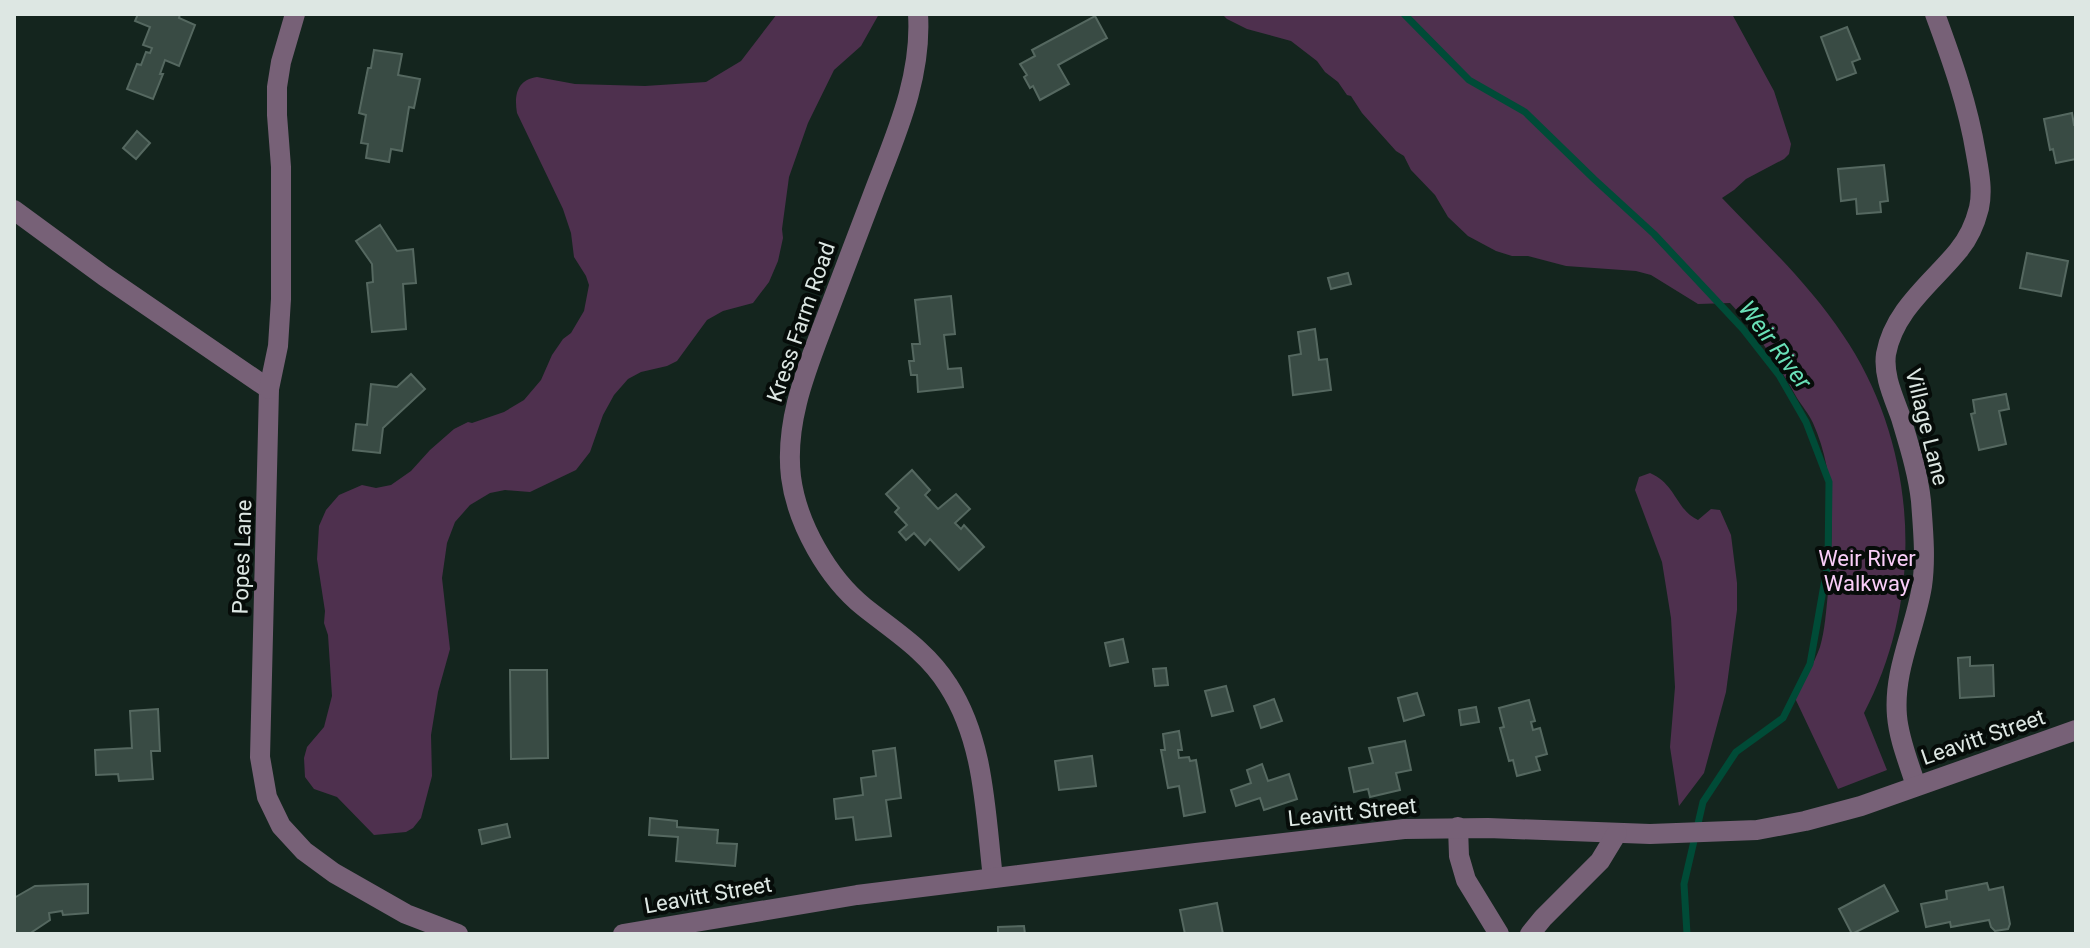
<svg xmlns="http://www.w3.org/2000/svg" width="2090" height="948" viewBox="0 0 2090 948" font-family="Roboto,sans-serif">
  <rect width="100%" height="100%" fill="#14251e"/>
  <!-- green -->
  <g fill="#4e304e">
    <path d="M777,14H879L861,46L834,70L808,123L789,177L782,229L783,238L778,261L769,282L753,303L723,311L707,320L677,361L667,366L641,372L628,379L614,395L603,415L590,452L576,470L530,492L505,490L490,493L470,505L455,522L447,543L442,578L450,649L438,692L431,735L432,776L421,818L413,828L406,832L374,835L337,797L314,789L305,777L304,758L307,747L324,727L332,696L328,635L324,623L325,611L317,559L319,526L326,510L339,495L362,485L376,488L391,485L411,471L430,450L454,429L468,422L472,423L504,412L524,400L541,380L552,355L563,339L571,333L584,311L589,285L586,276L574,257L571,233L563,209L517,113C514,95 517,80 537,77L575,84L645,86L706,82L741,61Z"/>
    <path d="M1222,14H1732L1774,91L1791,144L1789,154L1784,159L1746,179L1734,190L1722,198C1764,242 1809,284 1843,335C1918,445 1926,596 1864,713L1887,770L1838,789L1794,696C1804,681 1814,664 1820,647C1825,630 1826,611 1828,593C1833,537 1837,476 1813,423C1809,414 1802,406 1797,398C1778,364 1756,331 1730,303L1698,304L1651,275L1636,271L1566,266L1528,256H1512L1496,251L1468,236L1448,217L1435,195L1411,170L1404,156L1396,151L1362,113L1351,96L1347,95L1338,82L1325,72L1317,61L1291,41L1247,29L1227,19Z"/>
    <path d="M1650,473C1676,484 1676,510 1698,520L1711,509L1720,510L1731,535L1737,583V610L1726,692L1704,773L1679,806L1670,747L1675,687L1671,618L1662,562L1635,490L1639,477Z"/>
  </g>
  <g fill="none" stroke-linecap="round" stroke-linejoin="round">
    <!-- stream -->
    <polyline stroke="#004b37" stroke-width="7" points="1404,14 1469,80 1525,112 1594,179 1654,234 1743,329 1779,375 1806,422 1829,482 1828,562 1810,664 1783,718 1736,752 1703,802 1684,884 1687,934"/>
  </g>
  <!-- building -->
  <g fill="#394b44" stroke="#556860" stroke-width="2">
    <polygon points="138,14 180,14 179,18 195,25 179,66 165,60 160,74 163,74 153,99 127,89 137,64 141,65 146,52 150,53 152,48 143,45 150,27 135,21"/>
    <polygon points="1095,16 1107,38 1058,65 1069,84 1040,100 1033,86 1030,88 1024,77 1027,75 1020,64 1035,56 1032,50"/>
    <polygon points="1847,27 1860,59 1852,62 1856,73 1837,80 1821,37"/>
    <polygon points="374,50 402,54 398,75 420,79 414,108 409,107 402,151 391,149 389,162 366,158 368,144 361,143 366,115 359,113 368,68 371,68"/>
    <polygon points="2072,113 2074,125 2076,125 2076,159 2056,163 2053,149 2050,150 2044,119"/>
    <polygon points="137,131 150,143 136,159 123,148"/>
    <polygon points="1884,165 1888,201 1880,202 1881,212 1857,214 1856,199 1841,201 1838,169"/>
    <polygon points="380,225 397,251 413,249 416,283 403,284 406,329 372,332 367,283 373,282 372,264 356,241"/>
    <polygon points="2027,253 2068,261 2061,296 2020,288"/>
    <polygon points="1348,273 1351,284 1331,289 1328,278"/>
    <polygon points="951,296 955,334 944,335 948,369 961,368 963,387 918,392 917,375 911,375 909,361 914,361 912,344 920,344 915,300"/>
    <polygon points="1315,329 1319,360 1327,359 1331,390 1293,395 1289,356 1301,354 1298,332"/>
    <polygon points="411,374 425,389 383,428 380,453 353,450 356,424 367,425 371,384 397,387"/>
    <polygon points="2006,394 2009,409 1999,411 2006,444 1979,450 1971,414 1975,413 1973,400"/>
    <polygon points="912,470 930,490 925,495 938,509 956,494 970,509 955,523 961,529 964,525 984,547 959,570 930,539 925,545 914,533 906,540 899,532 907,525 895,512 899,508 886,494"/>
    <polygon points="1123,639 1128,662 1110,666 1105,643"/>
    <polygon points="1970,657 1970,666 1993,665 1994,696 1960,698 1958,658"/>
    <polygon points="1166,668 1168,685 1155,686 1153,669"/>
    <polygon points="510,670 547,670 548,758 511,759"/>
    <polygon points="1226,686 1233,711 1212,716 1205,691"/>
    <polygon points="1417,693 1424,715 1404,721 1398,698"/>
    <polygon points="1274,699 1282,721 1261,728 1254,706"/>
    <polygon points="1529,700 1535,721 1531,722 1533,730 1540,728 1547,754 1536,757 1540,770 1517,776 1513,760 1509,761 1500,728 1504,727 1499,708"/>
    <polygon points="1476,707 1479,722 1461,725 1459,710"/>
    <polygon points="158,709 160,751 151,751 153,779 119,781 118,774 96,775 95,750 132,748 130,711"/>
    <polygon points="1179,731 1182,750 1178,750 1179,758 1189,757 1190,761 1196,760 1205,812 1184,816 1179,786 1168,788 1161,750 1165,750 1163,734"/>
    <polygon points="1405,741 1411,770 1396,773 1400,790 1370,797 1368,789 1354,792 1349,768 1373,763 1369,748"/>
    <polygon points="895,748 901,798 886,800 891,836 856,840 853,817 836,819 834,799 863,795 861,778 876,776 873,751"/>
    <polygon points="1092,756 1096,786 1059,790 1055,761"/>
    <polygon points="1262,764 1268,781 1289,774 1297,799 1264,810 1260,798 1236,806 1231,790 1251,783 1247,770"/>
    <polygon points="650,818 677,821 677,827 718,830 717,843 737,844 735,866 676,861 678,837 649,835"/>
    <polygon points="507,824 510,837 482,844 479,830"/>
    <polygon points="1987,883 1989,890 2003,887 2010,924 2008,929 1995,931 1991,927 1989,920 1951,927 1950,922 1926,927 1921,904 1947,899 1946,891"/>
    <polygon points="88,884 88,913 63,915 62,911 49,913 50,920 29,934 14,934 14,898 35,886"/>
    <polygon points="1884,885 1898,911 1852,934 1839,909"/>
    <polygon points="1217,903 1223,934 1185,934 1180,910"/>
    <polygon points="1024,926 1025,934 998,934 998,927"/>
  </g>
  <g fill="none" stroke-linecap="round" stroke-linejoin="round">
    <!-- street -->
    <g stroke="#776177" stroke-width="20">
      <path d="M918,14C922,76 897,132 875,189C857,236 839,283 821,331C803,378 785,426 791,477C797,524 828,578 864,607C894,631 927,651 948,685C985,742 985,812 993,878"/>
      <polyline points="14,210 104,276 269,389 260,757 267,797 281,826 304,851 334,873 406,914 458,934"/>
      <polyline points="269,389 278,346 281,299 281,167 277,115 277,87 281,62 295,14"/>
      <path d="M1916,786C1909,763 1899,740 1897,716C1893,670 1915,630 1922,586C1926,558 1923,529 1921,501C1918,473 1909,445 1901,418C1894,398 1883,376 1886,354C1894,310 1932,283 1958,251C1969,238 1975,224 1979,208C1983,190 1979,171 1976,154C1968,105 1952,60 1935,14"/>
      <polyline points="1458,827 1459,856 1466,880 1499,934"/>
      <polyline points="623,934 857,895 1196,853 1404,829 1488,828 1650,834 1757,830 1805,821 1861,806 2076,730"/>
      <polyline points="1530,934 1543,918 1600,861 1617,833"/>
    </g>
  </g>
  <g text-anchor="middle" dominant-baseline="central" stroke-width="8" stroke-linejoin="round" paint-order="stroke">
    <!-- street labels -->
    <g font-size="22" fill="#dde7e3" stroke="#060c09">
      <text transform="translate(801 322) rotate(-71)">Kress Farm Road</text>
      <text transform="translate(1927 427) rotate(76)">Village Lane</text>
      <text transform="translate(242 557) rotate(-88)">Popes Lane</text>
      <text transform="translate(1983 737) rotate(-19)">Leavitt Street</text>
      <text transform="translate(1352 812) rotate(-6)">Leavitt Street</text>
      <text transform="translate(708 895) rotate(-10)">Leavitt Street</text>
    </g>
    <!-- park labels -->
    <g font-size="22" fill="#facef9" stroke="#060c09">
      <text x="1867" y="558">Weir River<tspan x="1867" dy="25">Walkway</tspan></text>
    </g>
    <!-- water labels -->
    <g font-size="24" font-style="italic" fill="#69e0b7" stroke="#060c09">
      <text transform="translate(1775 345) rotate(53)">Weir River</text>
    </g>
  </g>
  <!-- border -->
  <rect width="2090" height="948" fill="none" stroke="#dde7e3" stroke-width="32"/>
</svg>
